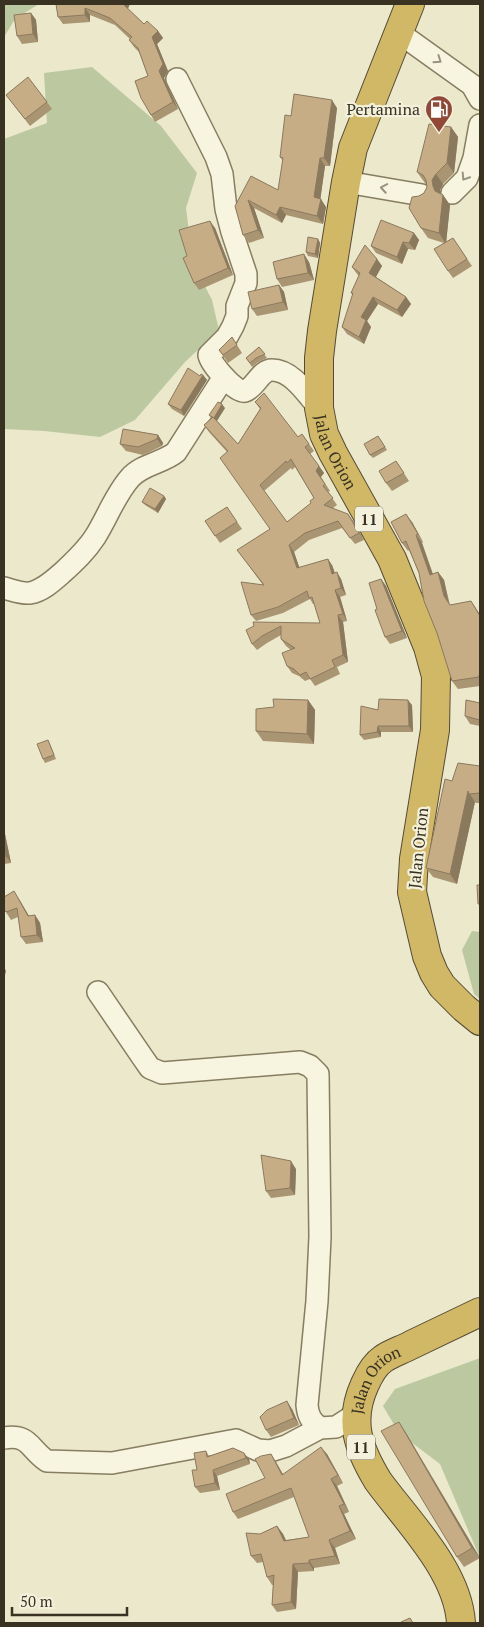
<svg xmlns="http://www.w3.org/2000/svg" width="484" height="1627" viewBox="0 0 484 1627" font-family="'PT Serif',serif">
  <rect width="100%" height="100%" fill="#ebe8cc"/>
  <!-- green -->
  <g fill="#bcc9a0">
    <polygon points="4,4 39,4 15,19 4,37"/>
    <polygon points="92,67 161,126 197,173 186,208 193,263 212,300 219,330 185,362 135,420 100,437 44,431 4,429 4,139 47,123 44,73"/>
    <polygon points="472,931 480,932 480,999 474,994 462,950"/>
    <polygon points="480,1358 480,1558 440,1464 399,1433 383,1406 395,1389"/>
  </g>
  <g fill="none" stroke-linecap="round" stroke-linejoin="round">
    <!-- minor casing -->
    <g stroke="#877d61" stroke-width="24">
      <g id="minor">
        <polyline points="398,32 472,85 480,99"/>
        <path d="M177,79L216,157L222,174L226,209L232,232L246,274V283L237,306V316L233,326L227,337L209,355C210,363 236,394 245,391C256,387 260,370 272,370C292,370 307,394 319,408"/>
        <polyline points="346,182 422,195"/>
        <polyline points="452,193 467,178 474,158 480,125"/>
        <path d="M4,588C12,590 22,594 30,593C42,591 53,581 62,573C74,562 86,551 95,537C107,518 115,495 130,478C142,464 163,463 176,452L224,377"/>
        <path d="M98,992L143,1058L150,1068L162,1073L300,1062L310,1066L318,1074L320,1237L317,1301L307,1405C308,1416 311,1421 320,1428"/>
        <path d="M4,1438C30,1434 29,1449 47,1461L112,1463L236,1440L258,1450L270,1451L286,1446L320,1428L336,1427L356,1414"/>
      </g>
    </g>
    <!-- highway casing -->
    <g stroke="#564b35" stroke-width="30">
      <g id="highway">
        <path id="s1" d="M410,4L353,148L346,182L322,331L319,358V408L324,434L333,453L392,559L428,647L436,676L435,730L414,859L412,892L427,956L434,973L442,986L464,1008L480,1021"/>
        <path id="s2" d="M461,1623C458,1571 408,1522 378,1481C358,1448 348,1421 365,1384C369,1375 374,1365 383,1359C391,1353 402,1350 411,1345C434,1334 457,1323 480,1312"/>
      </g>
    </g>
    <!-- minor -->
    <use href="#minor" stroke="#f7f4df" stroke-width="21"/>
    <!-- highway -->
    <use href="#highway" stroke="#d1b867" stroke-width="28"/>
  </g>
  <!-- wall -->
  <g fill="#aa9573" fill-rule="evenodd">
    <polygon points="56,4 128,9 144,24 158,31 163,38 157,44 168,71 164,78 178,109 155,122 151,115 148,76 139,52 134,47 129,40 130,39 115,25 90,15 90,22 63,24 58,17"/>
    <polygon points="31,13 36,20 38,42 22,44 17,36"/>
    <polygon points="6,95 47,102 52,109 30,126"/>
    <polygon points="337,108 330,166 325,166 320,199 326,207 323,224 286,215 282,223 254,208 264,238 249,243 243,235 235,206 278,190 283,161 280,157 291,116"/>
    <polygon points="451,127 458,137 454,173 443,184 440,190 440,193 443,195 450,205 446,242 453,238 472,266 453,278 448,271 444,243 428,238 421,228 419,196 424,193 427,187 426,184 425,183 417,172"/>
    <polygon points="215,228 233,275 199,290 194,283 187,256"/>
    <polygon points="414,233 419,240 415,250 408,249 402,264 376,253 371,246"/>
    <polygon points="318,239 320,243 318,258 308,256 306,252"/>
    <polygon points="377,259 382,266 376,277 406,297 411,304 402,317 378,304 367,321 371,327 364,344 347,334 342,327 353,295 351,293 359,276 357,274 352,267"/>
    <polygon points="309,262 314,280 282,287 277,279"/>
    <polygon points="279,285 284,292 288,310 257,316 252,309"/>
    <polygon points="232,337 242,353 228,363 219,350"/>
    <polygon points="259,347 267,358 258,362 252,367 246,358"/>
    <polygon points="203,375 207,380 184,416 172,409 168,404"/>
    <path d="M255,402L298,437L302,434L314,451L310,454L324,473L321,477L330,491L328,492L337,505L333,508L353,521L364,540L355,544L342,528L309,540L294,552L299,567L332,565L335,573L341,579L346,595L340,597L347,621L343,622L348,662L337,667L340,674L315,686L310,679L305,681L299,676L292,673L287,666L291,650L286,646L281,639V635L267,643L257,650L252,644L254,626L320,623L314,604H313L310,599L283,613L256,621L251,615L263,585L237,550L270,529L227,452L209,432L204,425L211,418L209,415L225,408L217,421L238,444L260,409ZM295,467L314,498L311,503L287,522L264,491L291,468L292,470Z"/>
    <polygon points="158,435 163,443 162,446 143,455 126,451 120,444"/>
    <polygon points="381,440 387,450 373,458 370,455"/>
    <polygon points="396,461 409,481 392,491 386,483"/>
    <polygon points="164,496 166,499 158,513 145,505 142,502"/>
    <polygon points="227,507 242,529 220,543 205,521"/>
    <polygon points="412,522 423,542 422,543 433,574 438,572 444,580 450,605 471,601 480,614 480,686 458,689 452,681 419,573 409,550 408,551 402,543"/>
    <polygon points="381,579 386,586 407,638 390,644 385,637"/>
    <polygon points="308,700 315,710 314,744 263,741 256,731 274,707"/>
    <polygon points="480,703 480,726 470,724 465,716"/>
    <polygon points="412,705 413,732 381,732 381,737 364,740 360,735 378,710"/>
    <polygon points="48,740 50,744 56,759 45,763 43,759"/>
    <polygon points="480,766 480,803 476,803 475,802 457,884 433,877 426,868 452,781"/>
    <polygon points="4,832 5,834 11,863 4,864"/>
    <polygon points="19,899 29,916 35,915 40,923 43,942 26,944 21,937 18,917 11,920 4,909"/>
    <polygon points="296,1169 295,1195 271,1198 266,1191"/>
    <polygon points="292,1409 299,1425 271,1437 266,1430"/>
    <polygon points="399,1422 406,1433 480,1558 464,1567 457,1557"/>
    <polygon points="233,1448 249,1459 250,1464 217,1476 220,1490 200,1493 195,1487 197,1470 206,1451 209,1456"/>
    <polygon points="271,1454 283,1474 327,1454 343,1483 337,1486 349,1512 344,1514 356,1539 335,1548 340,1564 314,1568 314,1571 298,1572 296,1609 277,1612 272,1605 273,1585 272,1585 267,1577 263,1562 257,1563 251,1556 260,1534 277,1526 283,1534 286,1540 309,1537 294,1497 238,1519 233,1512 265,1478"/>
  </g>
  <!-- shaded-wall -->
  <g fill="#8b795e">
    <polygon points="123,4 130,4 127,11"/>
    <polygon points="85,8 90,15 90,22 85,15"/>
    <polygon points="31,13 36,20 38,42 33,34"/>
    <polygon points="158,31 163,38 157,44 168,71 164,78 178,109 173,102 159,71 152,37"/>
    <polygon points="332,100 337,108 330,166 324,158"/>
    <polygon points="451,127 458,137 454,173 447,163"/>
    <polygon points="320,158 325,166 320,202 321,199 326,207 323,224 317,216 314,197"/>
    <polygon points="436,174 443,184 440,190 440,197 443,195 450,205 446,244 439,233 433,186 432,180"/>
    <polygon points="248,200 254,208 264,238 258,230"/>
    <polygon points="280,207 286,215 282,223 276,215"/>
    <polygon points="210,221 215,228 233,275 228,268"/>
    <polygon points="414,233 419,240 415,250 409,243"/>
    <polygon points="318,239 320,243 318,258 315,254"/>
    <polygon points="403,242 408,249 402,264 397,257"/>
    <polygon points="304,254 309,262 314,280 308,273"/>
    <polygon points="377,259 382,266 374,280 369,273"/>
    <polygon points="279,285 284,292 288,310 283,302"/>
    <polygon points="373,297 378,304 367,321 371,327 364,344 359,337 361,317"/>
    <polygon points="406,297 411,304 402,317 397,310"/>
    <polygon points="203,375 207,380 184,416 181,410"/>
    <polygon points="222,404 225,408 216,422 214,418"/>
    <polygon points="158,435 163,443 162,446 157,439"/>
    <polygon points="319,466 324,473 320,478 316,471"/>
    <polygon points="164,496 166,499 158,513 155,509"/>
    <polygon points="348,514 353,521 364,540 359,533"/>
    <polygon points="406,514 412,522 423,542 418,534"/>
    <polygon points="416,535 422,543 436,584 430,575"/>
    <polygon points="289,545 294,552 302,575 297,568"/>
    <polygon points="328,559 332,565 337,580 332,574"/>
    <polygon points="337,572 341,579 346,595 341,588"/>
    <polygon points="438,572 444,580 449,604 444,596"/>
    <polygon points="381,579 386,586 407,638 402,631"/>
    <polygon points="335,590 340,597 347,621 343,614"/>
    <polygon points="338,615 343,622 348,662 343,655"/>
    <polygon points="308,700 315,710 314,744 307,734"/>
    <polygon points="408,700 412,705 413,732 409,726"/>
    <polygon points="378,726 381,732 381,737 377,732"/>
    <polygon points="468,791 475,802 457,884 450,874"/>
    <polygon points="4,832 5,834 11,863 6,856 4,845"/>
    <polygon points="14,891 19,899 33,923 28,916"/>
    <polygon points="35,915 40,923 43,942 37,935"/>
    <polygon points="4,967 6,971 4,979"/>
    <polygon points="291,1161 296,1169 295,1195 290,1188"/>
    <polygon points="287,1401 292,1409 299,1425 294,1418"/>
    <polygon points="399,1422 406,1433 480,1558 472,1548"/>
    <polygon points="321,1447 327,1454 343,1483 338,1475"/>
    <polygon points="244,1453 249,1459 250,1464 246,1458"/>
    <polygon points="271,1454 276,1462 287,1482 282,1475"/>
    <polygon points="213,1470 217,1476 220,1490 215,1483"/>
    <polygon points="331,1479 337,1486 349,1512 344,1504"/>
    <polygon points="339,1506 344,1514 356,1539 350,1531"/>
    <polygon points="277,1526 283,1534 289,1548 284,1541"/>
    <polygon points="329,1540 335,1548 340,1564 335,1556"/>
    <polygon points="309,1560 314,1568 314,1571 309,1563"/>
    <polygon points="293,1564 298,1572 296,1609 291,1602"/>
  </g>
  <!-- building -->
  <g fill="#c6ad86" stroke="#8b795e" fill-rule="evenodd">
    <polygon points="56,4 123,4 144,24 147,21 158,31 152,37 163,64 159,71 173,102 151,115 141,98 135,81 148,76 138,48 129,40 132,37 110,18 85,8 85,15 58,17"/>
    <polygon points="31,13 33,34 17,36 14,15"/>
    <polygon points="28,77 47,102 25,119 6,95"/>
    <polygon points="294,94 332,100 324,158 320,158 314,197 321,199 317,216 280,207 276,215 248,200 258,230 243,235 235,206 251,176 278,190 283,158 280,157 285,115 291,116"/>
    <polygon points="429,124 451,127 447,163 436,174 432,180 433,186 435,191 443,195 439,233 421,228 409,208 412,197 419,196 424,193 427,187 426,180 423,175 417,172"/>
    <polygon points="381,220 414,233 409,243 403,242 397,257 371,246"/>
    <polygon points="210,221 228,268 194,283 183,258 187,256 179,230"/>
    <polygon points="308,237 318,239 315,254 306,252"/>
    <polygon points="453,238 467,259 448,271 434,249"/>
    <polygon points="365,245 377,259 369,273 406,297 397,310 373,297 361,317 366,320 359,337 342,327 353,293 351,293 360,273 352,267"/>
    <polygon points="304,254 308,273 277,279 273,262"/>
    <polygon points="279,285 283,302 252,309 248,292"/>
    <polygon points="232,337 237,345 223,355 219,350"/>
    <polygon points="259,347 265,354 256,358 250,363 246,358"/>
    <polygon points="188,368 200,376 201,374 203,375 181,410 168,404"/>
    <path d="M264,393L298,437L302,434L309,444L305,447L319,466L316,471L325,484L323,486L333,498L324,505L348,514L359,533L350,538L338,521L305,533L289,545L297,568L328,559L332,574L337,572L341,588L335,590L343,614L338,615L343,655L332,660L335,667L310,679L306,672L300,675L294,669L287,666L282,653L295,648L281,639V626L262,636L252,644L246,630L254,626L253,622L320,623L312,597L309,598L307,591L278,607L251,615L241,582L264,585L237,550L270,529L220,458L228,451L204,425L213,417L238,444L261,408L255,402ZM291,459L314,498L310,501L311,503L287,522L260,485L286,461L287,463Z"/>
    <polygon points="218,402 222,404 214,418 209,415"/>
    <polygon points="123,429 158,435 157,439 138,447 120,444"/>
    <polygon points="378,436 385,447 370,455 364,444"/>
    <polygon points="396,461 404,473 386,483 379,471"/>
    <polygon points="150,488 164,496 155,509 142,502"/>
    <polygon points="227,507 237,522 215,536 205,521"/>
    <polygon points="406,514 418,534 416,535 430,575 438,572 444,596 450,605 471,601 480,616 480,674 479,675 479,677 452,681 437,633 424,601 419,573 406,541 402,543 391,522"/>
    <polygon points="381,579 402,631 385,637 375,610 377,609 369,583"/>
    <polygon points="273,699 308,700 307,734 256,731 256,709 274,707"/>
    <polygon points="379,699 408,700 409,726 378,726 377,732 360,735 361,706 378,710"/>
    <polygon points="466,700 480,703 480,720 465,716"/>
    <polygon points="48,740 54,755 43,759 37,744"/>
    <polygon points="458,763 480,766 480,793 469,794 468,791 450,874 426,868 445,779 452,781"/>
    <polygon points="4,845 6,856 4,857"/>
    <polygon points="477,885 480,885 480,904 478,904"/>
    <polygon points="14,891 28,916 35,915 37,935 21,937 17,908 6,912 4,909 4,897"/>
    <polygon points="261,1155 291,1161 290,1188 266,1191"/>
    <polygon points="287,1401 294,1418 266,1430 260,1417 267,1410"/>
    <polygon points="399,1422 472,1548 457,1557 381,1431"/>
    <polygon points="321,1447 338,1475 331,1479 344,1504 339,1506 350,1531 329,1540 335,1556 309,1560 309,1563 293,1564 291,1602 272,1605 274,1575 267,1577 261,1554 251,1556 246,1533 260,1534 277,1526 284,1541 309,1537 291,1488 233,1512 226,1494 265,1478 255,1459 261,1456 271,1454 282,1475"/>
    <polygon points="233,1448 244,1453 246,1458 213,1470 215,1483 195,1487 192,1470 197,1470 194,1453 206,1451 207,1457"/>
    <polygon points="410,1618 413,1623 401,1623 401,1622"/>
  </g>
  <!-- one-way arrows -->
  <defs><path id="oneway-chevron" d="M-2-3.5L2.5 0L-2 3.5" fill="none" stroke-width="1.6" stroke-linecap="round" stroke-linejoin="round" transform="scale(1.25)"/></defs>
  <g stroke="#989381">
    <use href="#oneway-chevron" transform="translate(438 60) rotate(35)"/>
    <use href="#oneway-chevron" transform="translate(465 177) rotate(123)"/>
    <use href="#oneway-chevron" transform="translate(384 188) rotate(-170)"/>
  </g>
  <!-- icons -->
  <defs>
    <g id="fuel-pin" transform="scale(1.4375)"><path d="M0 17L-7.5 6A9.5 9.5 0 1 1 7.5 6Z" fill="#914837" stroke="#f3f1db"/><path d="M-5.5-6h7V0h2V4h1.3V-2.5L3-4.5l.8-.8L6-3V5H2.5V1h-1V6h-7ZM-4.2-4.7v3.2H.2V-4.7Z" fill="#fff"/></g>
  </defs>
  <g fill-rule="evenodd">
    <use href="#fuel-pin" x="439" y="109"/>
  </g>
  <g text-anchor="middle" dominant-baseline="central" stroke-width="4.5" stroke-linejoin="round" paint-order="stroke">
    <!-- shield labels -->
    <g fill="#f3f1db" stroke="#716b5a" stroke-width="1">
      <rect x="355" y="506.5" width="28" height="25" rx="4"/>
      <rect x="347" y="1434.5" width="28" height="25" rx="4"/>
    </g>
    <g font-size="15" font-weight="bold" fill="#393223">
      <text x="369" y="519">11</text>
      <text x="361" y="1447">11</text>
    </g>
    <!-- poi labels -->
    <g font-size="16" fill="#393223" stroke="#f3f1db" text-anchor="end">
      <text x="420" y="109">Pertamina</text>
    </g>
    <!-- street labels -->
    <g font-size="16" fill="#393223" stroke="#f3f1db">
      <text stroke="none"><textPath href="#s1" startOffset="465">Jalan Orion</textPath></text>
      <text transform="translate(418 848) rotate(-84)">Jalan Orion</text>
      <text stroke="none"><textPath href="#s2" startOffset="279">Jalan Orion</textPath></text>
    </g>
  </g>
  <!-- border -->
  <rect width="484" height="1627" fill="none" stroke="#393223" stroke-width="10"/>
  <!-- scale -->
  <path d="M12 1607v8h115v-8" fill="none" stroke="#393223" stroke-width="2.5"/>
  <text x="20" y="1607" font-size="15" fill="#393223" stroke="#f3f1db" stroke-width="4" paint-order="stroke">50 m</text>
</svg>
